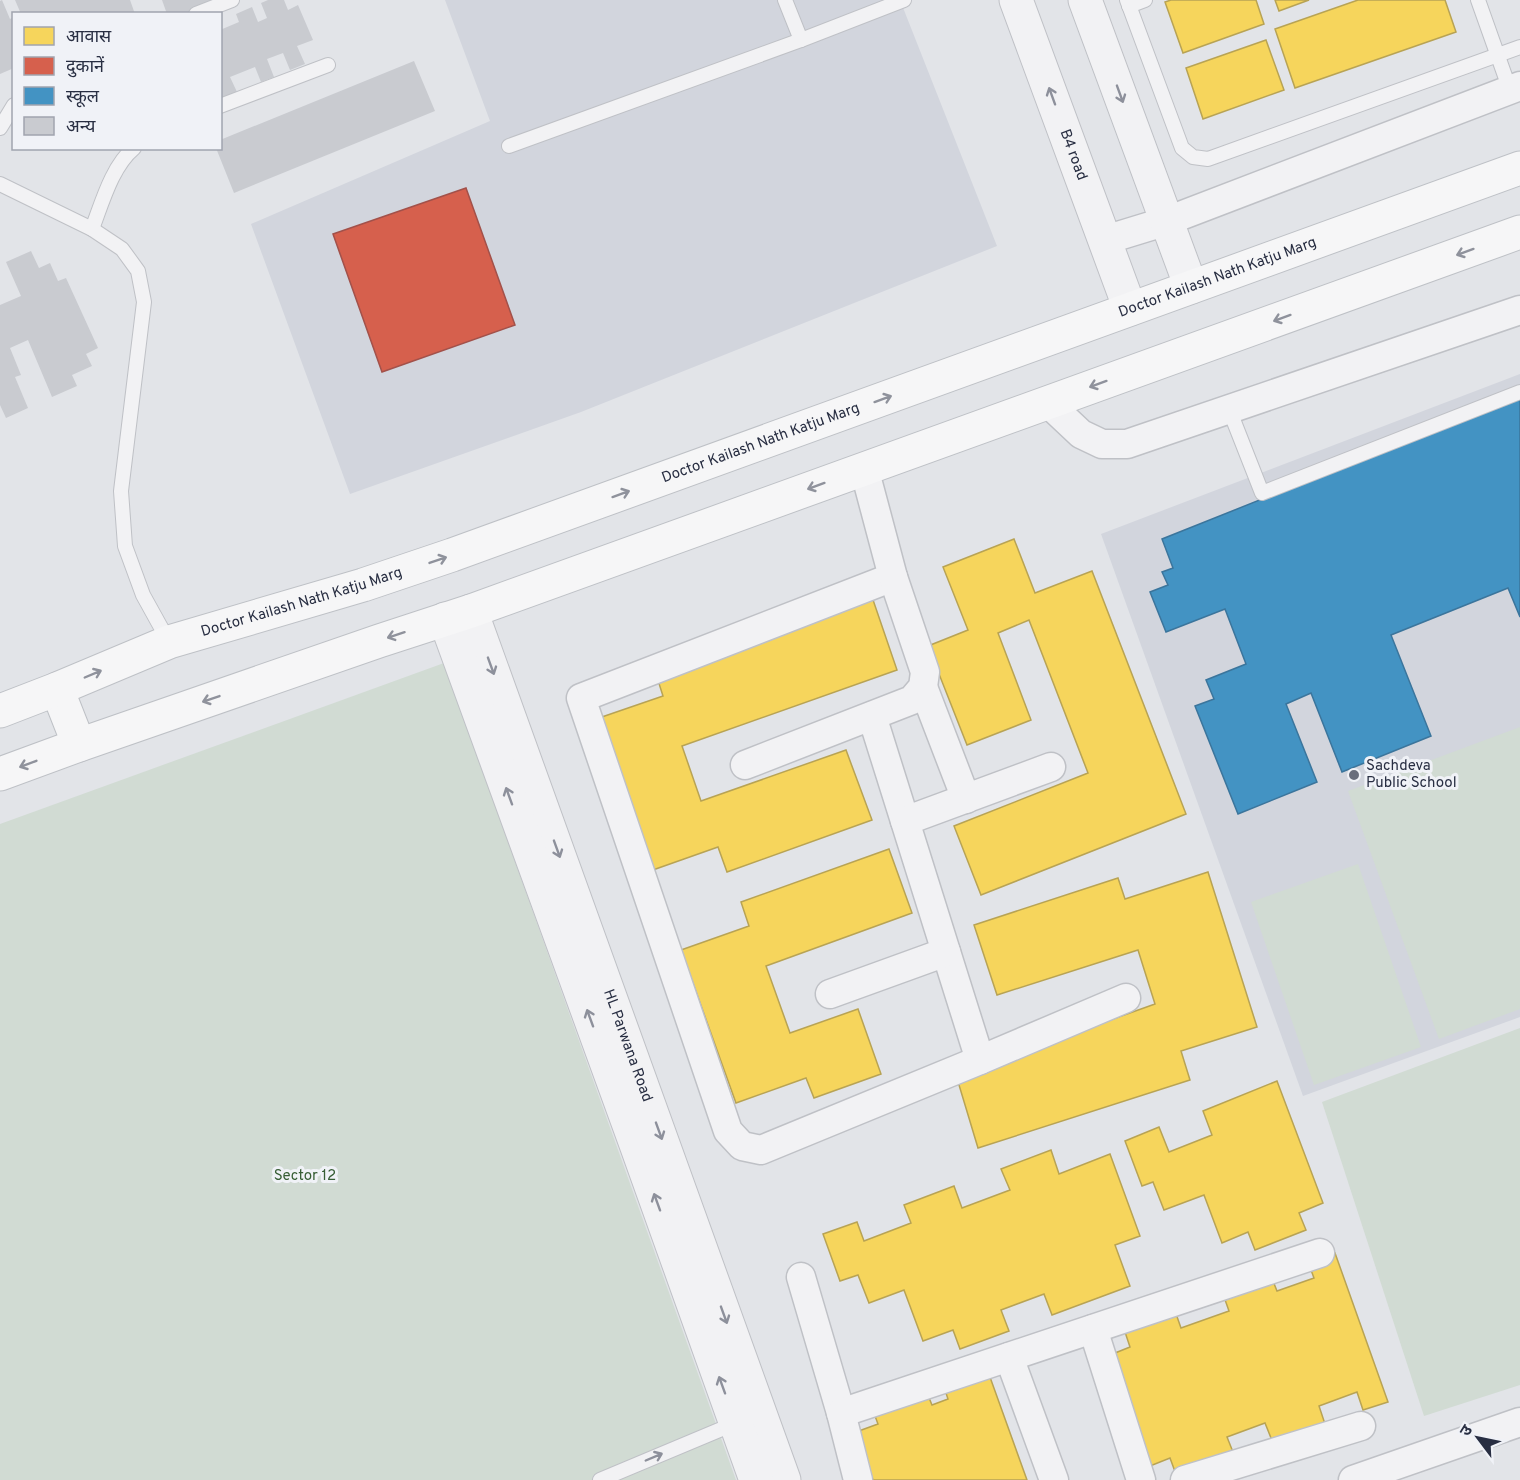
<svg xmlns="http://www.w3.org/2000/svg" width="1520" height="1480" viewBox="0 0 1520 1480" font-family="Overpass,'Noto Sans Devanagari',sans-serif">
  <rect width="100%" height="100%" fill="#e2e4e8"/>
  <!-- built -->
  <g fill="#d2d5dd">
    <polygon points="445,0 900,0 997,246 581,412 350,494 251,224 490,121"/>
    <polygon points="1520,374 1520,1017 1303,1096 1101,534"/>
  </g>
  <!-- green -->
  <g fill="#d1dbd3">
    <polygon points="444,663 736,1480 0,1480 0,824"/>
    <polygon points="1520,727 1520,1009 1439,1039 1348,791"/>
    <polygon points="1358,864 1421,1047 1314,1085 1251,902"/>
    <polygon points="1520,1028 1520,1385 1424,1416 1322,1102"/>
  </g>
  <!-- homes -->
  <g fill="#f6d55c" stroke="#b8a354" stroke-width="1.5">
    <polygon points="1171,0 1256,0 1264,24 1183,53 1165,2"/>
    <polygon points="1275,0 1309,0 1279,11"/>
    <polygon points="1358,0 1445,0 1456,32 1295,88 1275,29"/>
    <polygon points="1266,40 1284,90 1203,119 1186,68"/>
    <polygon points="1014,539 1035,593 1092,571 1186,814 981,895 954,826 1088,773 1029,620 998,633 1031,720 967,745 928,646 968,630 943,567"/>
    <polygon points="871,594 897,670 682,746 701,801 846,750 872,820 727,872 718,847 650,871 596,719 663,696 655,671"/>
    <polygon points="889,849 912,913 766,966 790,1033 858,1009 881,1074 814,1098 806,1078 736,1103 681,950 749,926 741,902"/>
    <polygon points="1208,872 1257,1027 1181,1051 1190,1080 978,1148 956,1075 1155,1004 1138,950 997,995 974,925 1118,878 1125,899"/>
    <polygon points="1277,1081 1323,1203 1299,1213 1306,1230 1255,1250 1248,1232 1222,1243 1204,1195 1164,1210 1153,1182 1142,1186 1125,1141 1159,1127 1169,1152 1212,1135 1203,1111"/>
    <polygon points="1051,1150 1059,1174 1110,1154 1140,1236 1115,1245 1130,1286 1052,1315 1044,1294 1001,1310 1009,1331 960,1349 953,1330 923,1341 904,1290 869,1303 858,1275 840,1281 823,1234 857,1222 864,1241 911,1223 904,1205 954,1186 962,1208 1010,1190 1001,1169"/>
    <polygon points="1335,1253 1388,1402 1363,1410 1357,1392 1319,1406 1325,1424 1273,1443 1265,1423 1227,1437 1235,1457 1177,1477 1170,1458 1150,1466 1110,1355 1130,1347 1124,1329 1175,1311 1181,1328 1229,1311 1223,1294 1271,1276 1277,1291 1314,1278 1308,1262"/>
    <polygon points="986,1366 1027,1480 873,1480 856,1432 878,1424 872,1408 925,1388 932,1405 948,1399 946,1393"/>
  </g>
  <!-- shops -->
  <polygon fill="#d6604d" stroke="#a2514a" stroke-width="1.5" points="466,188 515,325 382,372 333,234"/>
  <!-- schools -->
  <polygon fill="#4393c3" stroke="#3b759c" stroke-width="1.5" points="1520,396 1520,617 1508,588 1391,635 1431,736 1342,772 1311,693 1286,704 1317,782 1238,814 1195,706 1214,699 1206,680 1246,664 1225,609 1166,632 1150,592 1168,585 1162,572 1173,568 1162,539"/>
  <!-- building -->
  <g fill="#c9cbd0">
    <polygon points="2,0 10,19 14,17 14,68 0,74 0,1"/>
    <polygon points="15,0 130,0 135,14 21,14"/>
    <polygon points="162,0 216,0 184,14 167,14"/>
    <polygon points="268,0 284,0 288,10 298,5 313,40 297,46 305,64 290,70 283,53 267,59 274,77 261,82 255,67 230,77 237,92 222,98 220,95 220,30 239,22 236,14 252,7 258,22 267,18 261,3"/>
    <polygon points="414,61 435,111 234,193 216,148 220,148 220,140"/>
    <polygon points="31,251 39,268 50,263 58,281 66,278 98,348 86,354 92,366 72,375 77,386 52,397 28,340 10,348 21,375 15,377 28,408 6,418 0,405 0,305 21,296 6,262"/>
  </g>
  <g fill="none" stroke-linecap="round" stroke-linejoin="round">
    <!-- service casing -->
    <g stroke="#bfc1c6" stroke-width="16">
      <g id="service">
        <polyline points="785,0 801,40"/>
        <polyline points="1127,0 1182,148 1193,157 1208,159 1520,47"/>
        <polyline points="1478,0 1510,90"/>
        <polyline points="1129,6 1145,0"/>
        <polyline points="196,14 232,0"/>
        <polyline points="220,106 328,65"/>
        <polyline points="0,128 14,105"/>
        <polyline points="509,146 801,40 904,0"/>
        <polyline points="0,184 92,229 122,249 138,271 144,302 121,491 125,546 143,595 169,642"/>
        <path d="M92,229C102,203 112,166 134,148"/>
        <polyline points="1229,409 1262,493 1520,392"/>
        <polyline points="600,1480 736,1423"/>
      </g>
    </g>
    <!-- minor casing -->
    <g stroke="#bfc1c6" stroke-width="31">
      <g id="minor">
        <polyline points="1105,240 1167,221 1520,86"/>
        <polyline points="1047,402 1081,434 1102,444 1127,444 1520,310"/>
        <polyline points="893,577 581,698 728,1131 742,1146 761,1150 980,1060 1126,998"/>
        <polyline points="923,687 966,799"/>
        <polyline points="872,716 980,1060"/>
        <polyline points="745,765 912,700 923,687 925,672 893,577 864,468"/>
        <polyline points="905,821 1051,767"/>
        <polyline points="830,994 946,952"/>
        <polyline points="801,1277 841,1413 858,1480"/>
        <polyline points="1093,1329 1141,1480"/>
        <polyline points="1009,1357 1054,1480"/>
        <polyline points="841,1413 1320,1253"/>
        <polyline points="1185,1480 1361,1426"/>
        <polyline points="1353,1480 1520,1422"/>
      </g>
    </g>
    <!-- tertiary casing -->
    <g stroke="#bfc1c6" stroke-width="35">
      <g id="tertiary">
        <path id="s1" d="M1016,0L1130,309"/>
        <polyline points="1085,0 1191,287"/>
        <path id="s2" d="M471,611L784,1480"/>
        <polyline points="445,619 637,1147 756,1480"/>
      </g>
    </g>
    <!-- primary casing -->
    <g stroke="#bec1c6" stroke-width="35">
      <g id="primary">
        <polyline points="57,689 79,745"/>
        <path id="s3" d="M0,711L57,689L169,642L363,585L452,555L1520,168"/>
        <polyline points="0,774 79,745 379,641 471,611 1520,232"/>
      </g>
    </g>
    <!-- service -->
    <use href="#service" stroke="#f2f2f4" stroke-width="14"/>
    <!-- minor -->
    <use href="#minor" stroke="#f2f2f4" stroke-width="28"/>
    <!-- tertiary -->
    <use href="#tertiary" stroke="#f2f2f4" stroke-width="33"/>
    <!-- primary -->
    <use href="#primary" stroke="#f6f6f7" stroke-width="33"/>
  </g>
  <!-- one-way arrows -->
  <defs><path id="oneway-shaft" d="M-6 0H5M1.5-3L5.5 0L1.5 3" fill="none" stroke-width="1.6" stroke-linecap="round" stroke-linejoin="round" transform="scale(1.5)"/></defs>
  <g stroke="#8d909b">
    <use href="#oneway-shaft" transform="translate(1120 94) rotate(70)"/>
    <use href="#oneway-shaft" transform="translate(1052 96) rotate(-110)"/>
    <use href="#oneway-shaft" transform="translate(491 666) rotate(70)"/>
    <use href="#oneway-shaft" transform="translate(509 796) rotate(-110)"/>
    <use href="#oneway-shaft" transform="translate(557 849) rotate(70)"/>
    <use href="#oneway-shaft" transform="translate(590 1018) rotate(-110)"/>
    <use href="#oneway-shaft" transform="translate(659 1131) rotate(70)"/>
    <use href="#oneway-shaft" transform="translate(657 1202) rotate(-110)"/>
    <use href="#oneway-shaft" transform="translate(724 1315) rotate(70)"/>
    <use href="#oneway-shaft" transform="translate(722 1385) rotate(-110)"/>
    <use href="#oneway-shaft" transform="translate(654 1457) rotate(-23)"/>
  </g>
  <g stroke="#8f929c">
    <use href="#oneway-shaft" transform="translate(1465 252) rotate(160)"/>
    <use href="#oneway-shaft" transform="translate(1282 318) rotate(160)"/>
    <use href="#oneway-shaft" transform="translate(1098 384) rotate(160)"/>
    <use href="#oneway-shaft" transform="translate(883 399) rotate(-20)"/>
    <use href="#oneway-shaft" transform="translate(816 486) rotate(160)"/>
    <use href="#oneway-shaft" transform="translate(621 494) rotate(-20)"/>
    <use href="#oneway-shaft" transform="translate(438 560) rotate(-19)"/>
    <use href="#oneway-shaft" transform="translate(396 635) rotate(162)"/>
    <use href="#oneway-shaft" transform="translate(93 674) rotate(-23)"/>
    <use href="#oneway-shaft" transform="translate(211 699) rotate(161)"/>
    <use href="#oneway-shaft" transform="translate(28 764) rotate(159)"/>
  </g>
  <!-- markers -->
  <circle fill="#696e7c" stroke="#f0f2f7" stroke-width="2" cx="1354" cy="775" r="6"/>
  <g text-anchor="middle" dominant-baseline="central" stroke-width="6" stroke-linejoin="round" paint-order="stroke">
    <!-- street labels -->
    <g font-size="15" fill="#282e42" stroke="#f0f2f7">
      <text stroke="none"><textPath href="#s1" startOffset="165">B4 road</textPath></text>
      <text stroke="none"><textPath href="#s3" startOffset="1293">Doctor Kailash Nath Katju Marg</textPath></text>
      <text stroke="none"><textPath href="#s3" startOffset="807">Doctor Kailash Nath Katju Marg</textPath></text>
      <text stroke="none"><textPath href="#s3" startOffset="321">Doctor Kailash Nath Katju Marg</textPath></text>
      <text stroke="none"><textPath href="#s2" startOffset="462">HL Parwana Road</textPath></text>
    </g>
    <!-- poi labels -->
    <g font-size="15" fill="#282e42" stroke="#f0f2f7" text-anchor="start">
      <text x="1366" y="766">Sachdeva<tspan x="1366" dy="17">Public School</tspan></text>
    </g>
    <!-- park labels -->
    <g font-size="15" fill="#375e35" stroke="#f0f2f7">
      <text x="305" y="1176">Sector 12</text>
    </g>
  </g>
  <!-- legend -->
  <rect x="12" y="12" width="210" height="138" fill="#f0f2f7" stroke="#a0a4af" stroke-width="1.5"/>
  <rect x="24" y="27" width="30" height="18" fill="#f6d55c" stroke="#a0a4af" stroke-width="1.5"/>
  <text x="66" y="42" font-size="18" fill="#282e42">आवास</text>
  <rect x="24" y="57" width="30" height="18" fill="#d6604d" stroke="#a0a4af" stroke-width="1.5"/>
  <text x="66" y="72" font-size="18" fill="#282e42">दुकानें</text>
  <rect x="24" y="87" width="30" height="18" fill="#4393c3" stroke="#a0a4af" stroke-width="1.5"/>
  <text x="66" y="102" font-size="18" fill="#282e42">स्कूल</text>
  <rect x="24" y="117" width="30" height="18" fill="#c9cbd0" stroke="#a0a4af" stroke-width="1.5"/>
  <text x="66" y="132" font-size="18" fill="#282e42">अन्य</text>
  <!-- north arrow -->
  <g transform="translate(1478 1438) rotate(302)" stroke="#f0f2f7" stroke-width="4.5" paint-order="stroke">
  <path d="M0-4.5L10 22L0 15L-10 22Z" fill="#282e42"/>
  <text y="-9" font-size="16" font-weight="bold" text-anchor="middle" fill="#282e42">उ</text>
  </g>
</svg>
